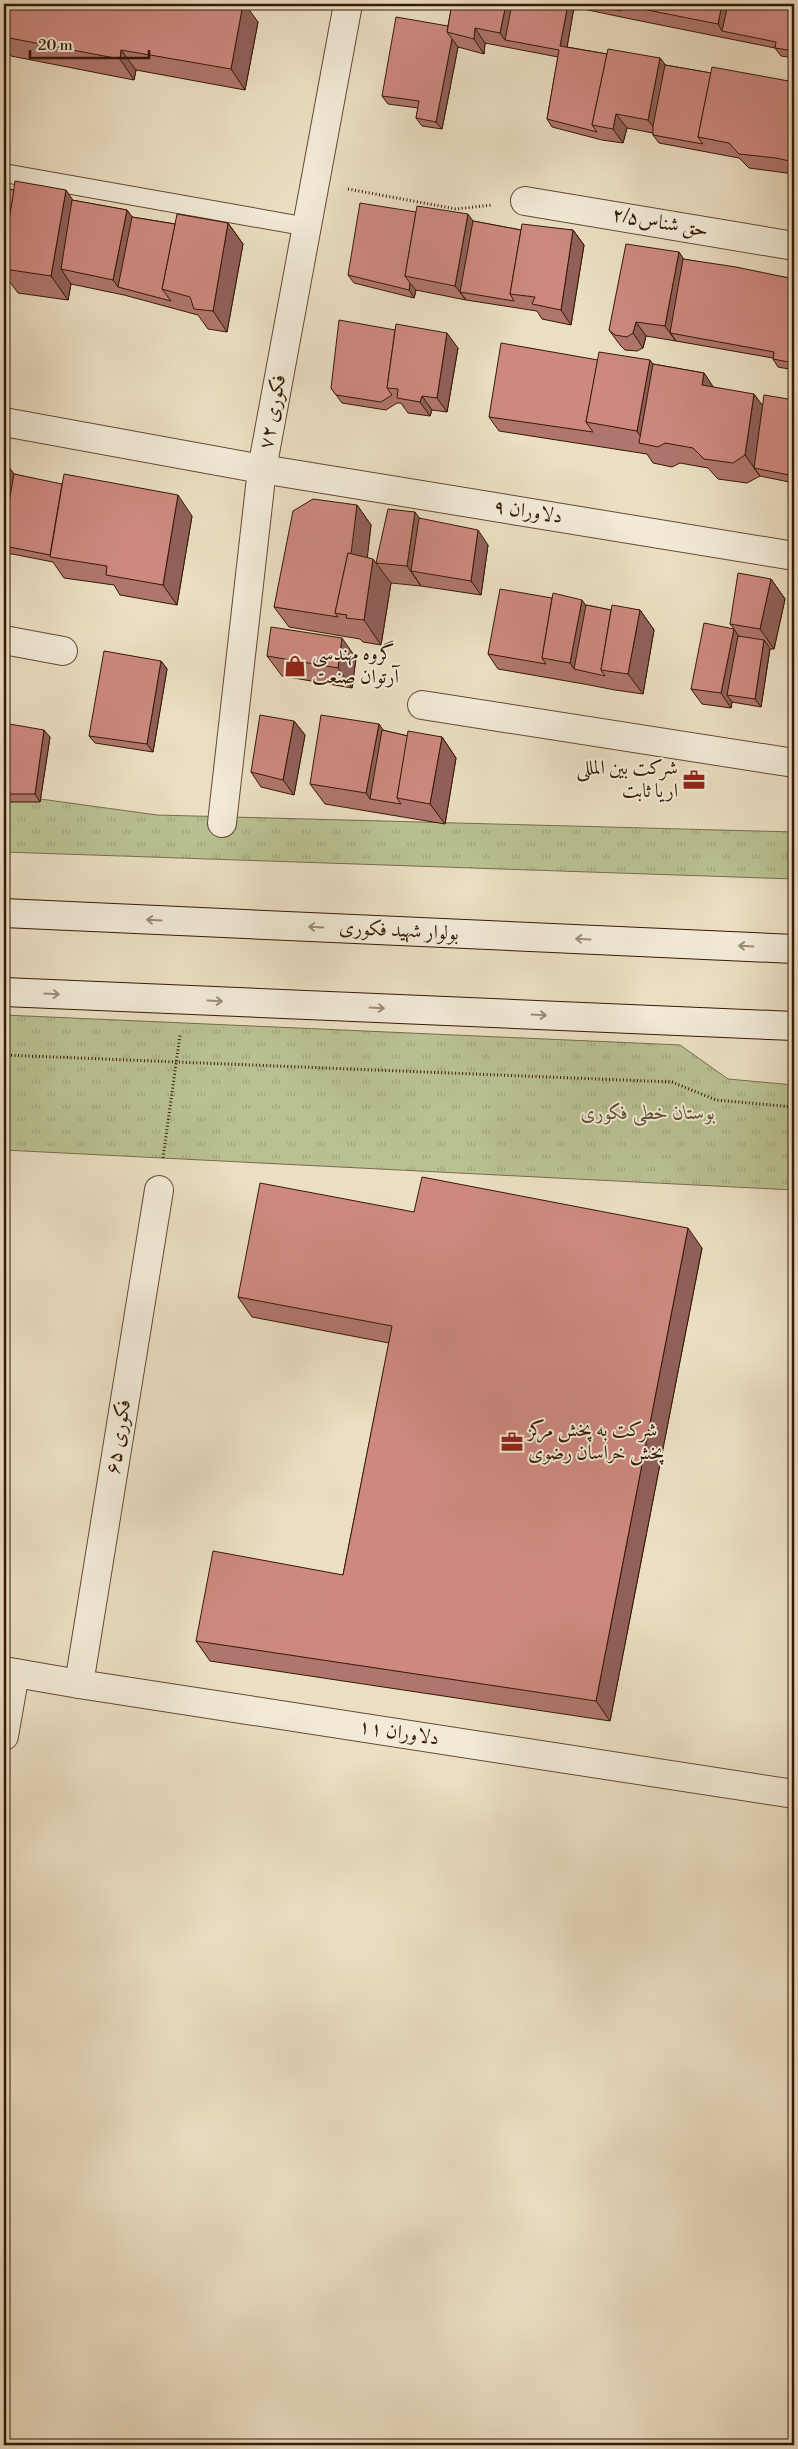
<svg xmlns="http://www.w3.org/2000/svg" width="798" height="2449" viewBox="0 0 798 2449" font-family="'Libre Bodoni',Amiri,serif">
  <defs>
    <pattern id="park-tufts" width="24" height="20" patternUnits="userSpaceOnUse" patternTransform="scale(1.25)"><rect width="24" height="20" fill="#b9c192"/><path d="M3 7l-1-3M5 7V3M7 7l1-3M15 17l-1-3M17 17v-4M19 17l1-3" fill="none" stroke="#a0a57c"/></pattern>
  </defs>
  <rect width="100%" height="100%" fill="#ebdec2"/>
  <filter id="stains"><feTurbulence type="fractalNoise" baseFrequency=".004" numOctaves="4"/><feColorMatrix values="0 0 0 0 .2 0 0 0 0 .09 0 0 0 0 .02 0 0 0 .5 -.17"/></filter>
  <radialGradient id="worn" r=".72"><stop offset=".6" stop-color="#630" stop-opacity="0"/><stop offset="1" stop-color="#630" stop-opacity=".3"/></radialGradient>
  <!-- park -->
  <g fill="url(#park-tufts)" stroke="#776d4b">
    <polygon points="4,794 157,815 794,832 794,879 4,852"/>
    <polygon points="4,1015 680,1045 728,1079 794,1085 794,1190 4,1150"/>
  </g>
  <g fill="none" stroke-linecap="round" stroke-linejoin="round">
    <!-- service casing -->
    <g stroke="#624a34" stroke-width="20">
      <polyline id="service" points="4,173 308,227"/>
    </g>
    <!-- minor casing -->
    <g stroke="#624a34" stroke-width="30">
      <g id="minor">
        <polyline points="525,201 794,246"/>
        <polyline points="4,422 262,469 794,556"/>
        <polyline points="4,640 63,651"/>
        <polyline points="422,705 794,763"/>
        <polyline points="222,823 262,469 348,4"/>
        <polyline points="4,1671 79,1684 794,1794"/>
        <polyline points="79,1684 159,1190"/>
        <polyline points="4,1736 15,1673"/>
      </g>
    </g>
    <!-- secondary casing -->
    <g stroke="#351904" stroke-width="30">
      <g id="secondary">
        <polyline points="4,913 794,949"/>
        <polyline points="4,992 794,1026"/>
      </g>
    </g>
    <!-- path -->
    <g stroke="#351904" stroke-width="3" stroke-dasharray="1 2.5" stroke-linecap="butt">
      <polyline points="348,189 456,209 492,205"/>
      <polyline points="4,1055 672,1082 716,1100 794,1107"/>
      <polyline points="163,1158 180,1035"/>
    </g>
    <!-- service -->
    <use href="#service" stroke="#f2ead7" stroke-width="18"/>
    <!-- minor -->
    <use href="#minor" stroke="#f2ead7" stroke-width="28"/>
    <!-- secondary -->
    <use href="#secondary" stroke="#f2ead7" stroke-width="28"/>
  </g>
  <!-- wall -->
  <g fill="#b0766e" stroke="#351904">
    <polygon points="4,4 258,22 245,90 136,70 134,80 11,56 4,45"/>
    <polygon points="452,4 794,4 794,58 781,56 775,48 626,18 574,7 567,47 607,54 660,58 665,65 711,73 794,82 794,174 749,168 739,158 659,143 653,135 653,133 627,128 623,143 602,140 552,127 547,119 558,57 485,43 484,54 458,47 442,129 422,126 416,118 418,108 388,104 382,96 448,26"/>
    <polygon points="4,188 127,210 132,217 175,224 228,223 243,244 227,332 208,329 198,315 124,295 71,284 68,300 18,293 7,278 4,277"/>
    <polygon points="473,221 521,230 573,230 584,245 571,325 542,319 537,311 466,300 416,290 414,298 354,283 348,275"/>
    <polygon points="679,252 683,259 794,279 794,370 778,367 773,359 773,358 676,341 646,336 643,348 637,351 625,350 620,345 609,330"/>
    <polygon points="458,348 447,412 432,410 430,416 408,413 401,403 397,403 386,410 342,403 331,388"/>
    <polygon points="598,360 653,364 704,373 713,387 763,406 794,400 794,483 760,476 747,483 718,479 708,468 680,463 672,467 653,463 647,454 499,431 489,417"/>
    <polygon points="4,466 14,474 192,516 177,605 120,595 114,585 64,578 53,562 7,553 5,561 4,560"/>
    <polygon points="357,505 371,525 367,557 376,563 419,518 488,545 481,595 421,586 391,583 381,645 363,642 360,639 289,627 274,607"/>
    <polygon points="771,579 785,599 774,649 770,649 761,707 732,702 731,708 702,704 691,689 734,629 730,624"/>
    <polygon points="586,605 611,610 640,610 654,630 643,694 615,690 584,684 498,669 488,654"/>
    <polygon points="267,656 356,658 352,688 282,676"/>
    <polygon points="161,661 167,669 153,752 95,743 89,736"/>
    <polygon points="294,721 305,735 294,795 261,787 251,772"/>
    <polygon points="4,723 50,737 40,802 4,802"/>
    <polygon points="379,724 382,730 408,736 442,737 456,758 445,824 325,804 310,784"/>
    <polygon points="414,1212 702,1248 610,1721 210,1661 196,1641 343,1575 389,1343 252,1317 238,1297"/>
  </g>
  <!-- shaded-wall -->
  <g fill="#90605a" stroke="#351904">
    <polygon points="243,4 245,4 258,22 245,90 231,69"/>
    <polygon points="506,4 518,4 505,40 500,33"/>
    <polygon points="568,4 572,4 574,7 566,53 560,46"/>
    <polygon points="722,4 735,4 722,31 718,24"/>
    <polygon points="475,28 485,43 484,54 474,39"/>
    <polygon points="452,39 458,47 442,129 436,122"/>
    <polygon points="121,50 136,70 134,80 120,59"/>
    <polygon points="660,58 671,72 658,134 648,120"/>
    <polygon points="616,114 627,128 623,143 613,129"/>
    <polygon points="66,190 83,215 61,269 71,284 68,300 51,276"/>
    <polygon points="127,210 138,225 118,287 113,280"/>
    <polygon points="468,214 478,228 460,292 466,300 455,286"/>
    <polygon points="228,223 243,244 227,332 213,311"/>
    <polygon points="573,230 584,245 571,325 561,310"/>
    <polygon points="679,252 689,267 670,333 676,341 665,326"/>
    <polygon points="410,283 416,290 414,298 409,290"/>
    <polygon points="636,322 646,336 643,348 633,333"/>
    <polygon points="447,333 458,348 447,412 437,398"/>
    <polygon points="650,360 667,385 646,445 637,431"/>
    <polygon points="704,373 718,394 702,385"/>
    <polygon points="754,394 769,414 754,468 760,476 745,455"/>
    <polygon points="422,396 432,410 430,416 420,402"/>
    <polygon points="9,467 20,482 4,546 4,498"/>
    <polygon points="178,495 192,516 177,605 163,585"/>
    <polygon points="357,505 371,525 365,578 347,615 338,613"/>
    <polygon points="415,512 430,533 411,571 421,586 407,566"/>
    <polygon points="478,530 488,545 481,595 471,581"/>
    <polygon points="4,549 7,553 5,561 4,558"/>
    <polygon points="373,559 391,583 381,645 364,620"/>
    <polygon points="771,579 785,599 774,649 760,629"/>
    <polygon points="582,600 596,620 574,669 570,663"/>
    <polygon points="640,610 654,630 643,694 628,674"/>
    <polygon points="734,629 744,644 727,695 732,702 731,708 721,693"/>
    <polygon points="342,638 356,658 352,688 338,668"/>
    <polygon points="764,640 770,648 761,707 755,699"/>
    <polygon points="161,661 167,669 153,752 147,744"/>
    <polygon points="294,721 305,735 294,795 283,780"/>
    <polygon points="379,724 393,744 370,799 366,793"/>
    <polygon points="44,730 50,737 40,802 35,794"/>
    <polygon points="442,737 456,758 445,824 430,804"/>
    <polygon points="688,1228 702,1248 610,1721 596,1701"/>
  </g>
  <!-- building -->
  <g fill="#cd8980" stroke="#351904">
    <polygon points="4,4 243,4 231,69 121,50 120,59 4,37"/>
    <polygon points="452,4 506,4 500,33 475,28 474,39 447,32"/>
    <polygon points="512,4 568,4 560,46 607,54 592,125 597,132 547,119 559,50 505,40"/>
    <polygon points="589,4 616,4 621,11"/>
    <polygon points="617,4 722,4 718,24"/>
    <polygon points="728,4 794,4 794,51 775,48 776,42 722,31"/>
    <polygon points="396,17 448,26 447,32 452,39 436,122 416,118 419,101 382,96"/>
    <polygon points="608,49 660,58 648,120 616,114 613,129 592,125"/>
    <polygon points="665,65 711,73 698,137 703,144 653,135 653,126"/>
    <polygon points="712,67 794,82 794,162 776,158 739,154 729,143 698,137"/>
    <polygon points="15,181 66,190 51,276 4,269 4,250"/>
    <polygon points="4,188 14,190 4,250"/>
    <polygon points="72,200 127,210 113,280 61,269"/>
    <polygon points="360,203 416,212 405,276 410,283 409,290 348,275"/>
    <polygon points="417,206 468,214 455,286 405,276"/>
    <polygon points="177,214 228,223 213,311 194,309 190,297 162,289"/>
    <polygon points="132,217 175,224 162,289 171,301 118,287"/>
    <polygon points="473,221 521,230 510,294 514,301 460,292"/>
    <polygon points="522,224 573,230 561,310 532,304 535,297 510,294"/>
    <polygon points="626,244 679,252 665,326 636,322 633,333 627,337 615,335 609,330"/>
    <polygon points="683,259 736,267 794,279 794,363 773,359 774,352 670,333"/>
    <polygon points="339,320 395,330 387,388 392,395 381,402 336,395 331,388"/>
    <polygon points="396,324 447,333 437,398 422,396 420,402 397,398 398,389 387,388"/>
    <polygon points="501,343 598,360 586,422 593,432 489,417"/>
    <polygon points="599,352 650,360 637,431 586,422"/>
    <polygon points="653,364 704,373 702,385 754,394 745,455 733,463 704,459 693,448 665,443 658,447 639,443"/>
    <polygon points="764,395 794,400 794,476 754,468"/>
    <polygon points="4,466 9,467 4,498"/>
    <polygon points="14,474 62,484 50,555 4,546 4,531"/>
    <polygon points="64,474 178,495 163,585 106,575 107,566 50,557"/>
    <polygon points="313,499 357,505 351,554 348,553 335,613 338,617 274,607 293,511"/>
    <polygon points="388,509 415,512 407,566 376,563"/>
    <polygon points="419,518 478,530 471,581 411,571"/>
    <polygon points="348,553 373,559 364,620 346,618 347,615 335,613"/>
    <polygon points="738,573 771,579 760,629 730,624"/>
    <polygon points="500,589 552,598 542,658 546,664 488,654"/>
    <polygon points="553,593 582,600 570,663 542,658"/>
    <polygon points="586,605 611,610 601,670 605,676 574,669"/>
    <polygon points="612,605 640,610 628,674 601,670"/>
    <polygon points="704,623 734,629 721,693 691,689"/>
    <polygon points="271,627 342,638 338,668 267,656"/>
    <polygon points="738,636 764,640 755,699 727,695"/>
    <polygon points="104,651 161,661 147,744 89,736"/>
    <polygon points="260,715 294,721 283,780 251,772"/>
    <polygon points="321,715 379,724 366,793 310,784"/>
    <polygon points="4,723 44,730 35,794 4,794"/>
    <polygon points="382,730 408,736 397,798 401,804 370,799"/>
    <polygon points="408,731 442,737 430,804 397,798"/>
    <polygon points="422,1177 688,1228 596,1701 196,1641 213,1551 343,1575 392,1326 238,1297 260,1183 414,1212"/>
  </g>
  <!-- one-way arrows -->
  <defs><path id="oneway-shaft" d="M-6 0H5M1.5-3L5.5 0L1.5 3" fill="none" stroke-width="1.6" stroke-linecap="round" stroke-linejoin="round" transform="scale(1.25)"/></defs>
  <g stroke="#9d8c78">
    <use href="#oneway-shaft" transform="translate(154 920) rotate(-177)"/>
    <use href="#oneway-shaft" transform="translate(316 927) rotate(-177)"/>
    <use href="#oneway-shaft" transform="translate(583 939) rotate(-177)"/>
    <use href="#oneway-shaft" transform="translate(746 946) rotate(-177)"/>
    <use href="#oneway-shaft" transform="translate(52 994) rotate(3)"/>
    <use href="#oneway-shaft" transform="translate(215 1001) rotate(3)"/>
    <use href="#oneway-shaft" transform="translate(377 1008) rotate(3)"/>
    <use href="#oneway-shaft" transform="translate(539 1015) rotate(3)"/>
  </g>
  <!-- icons -->
  <defs>
    <g id="shop-bare" transform="scale(1.725)"><path d="M-5-2.5h2.3a2.7 3.5 0 0 1 5.4 0H5L5.5 6h-11ZM-1.5-2.5h3a1.5 2.3 0 0 0-3 0Z" fill="#8f2418" stroke="#f2ead7" stroke-width="2.5" paint-order="stroke"/></g>
    <g id="office-bare" transform="scale(1.725)"><path d="M-6-3h4V-5.5h4V-3h4V5H-6ZM-1-4.5V-3h2v-1.5ZM-6 0V1H6V0Z" fill="#8f2418" stroke="#f2ead7" stroke-width="2.5" paint-order="stroke"/></g>
  </defs>
  <g fill-rule="evenodd">
    <use href="#shop-bare" x="295" y="666"/>
    <use href="#office-bare" x="694" y="780"/>
    <use href="#office-bare" x="512" y="1442"/>
  </g>
  <g text-anchor="middle" dominant-baseline="central" stroke-width="4" stroke-linejoin="round" paint-order="stroke">
    <!-- street labels -->
    <g font-size="20" fill="#351904" stroke="#f2ead7">
      <text transform="translate(660 223) rotate(10)">حق شناس۲/۵</text>
      <text transform="translate(273 412) rotate(-79)">فکوری ۷۲</text>
      <text transform="translate(528 512) rotate(9)">دلاوران ۹</text>
      <text transform="translate(399 931) rotate(3)">بولوار شهید فکوری</text>
      <text transform="translate(119 1437) rotate(-81)">فکوری ۶۵</text>
      <text transform="translate(399 1733) rotate(9)">دلاوران ۱۱</text>
    </g>
    <!-- poi labels -->
    <g font-size="20" fill="#351904" stroke="#f2ead7" text-anchor="start">
      <text x="312" y="654">گروه مهندسی<tspan x="312" dy="23">آرتوان صنعت</tspan></text>
      <text x="678" y="768" text-anchor="end">شرکت بین المللی<tspan x="678" dy="23">اریا ثابت</tspan></text>
      <text x="528" y="1430">شرکت به پخش مرکز<tspan x="528" dy="23">پخش خراسان رضوی</tspan></text>
    </g>
    <!-- park labels -->
    <g font-size="20" font-style="italic" fill="#5d4b2f" stroke="#f2ead7">
      <text x="648" y="1113">بوستان خطی فکوری</text>
    </g>
  </g>
  <!-- margin -->
  <rect width="798" height="2449" fill="none" stroke="#ebdec2" stroke-width="20"/>
  <rect x="5" y="5" width="788" height="2439" fill="none" stroke="#351904" stroke-width="2.5"/>
  <rect x="10" y="10" width="778" height="2429" fill="none" stroke="#351904"/>
  <!-- scale -->
  <path d="M30 50v8h119v-8" fill="none" stroke="#351904" stroke-width="2.5"/>
  <text x="38" y="50" font-size="15" fill="#351904" stroke="#f2ead7" stroke-width="4" paint-order="stroke">20 m</text>
  <rect width="100%" height="100%" filter="url(#stains)"/>
  <rect width="100%" height="100%" fill="url(#worn)"/>
</svg>
